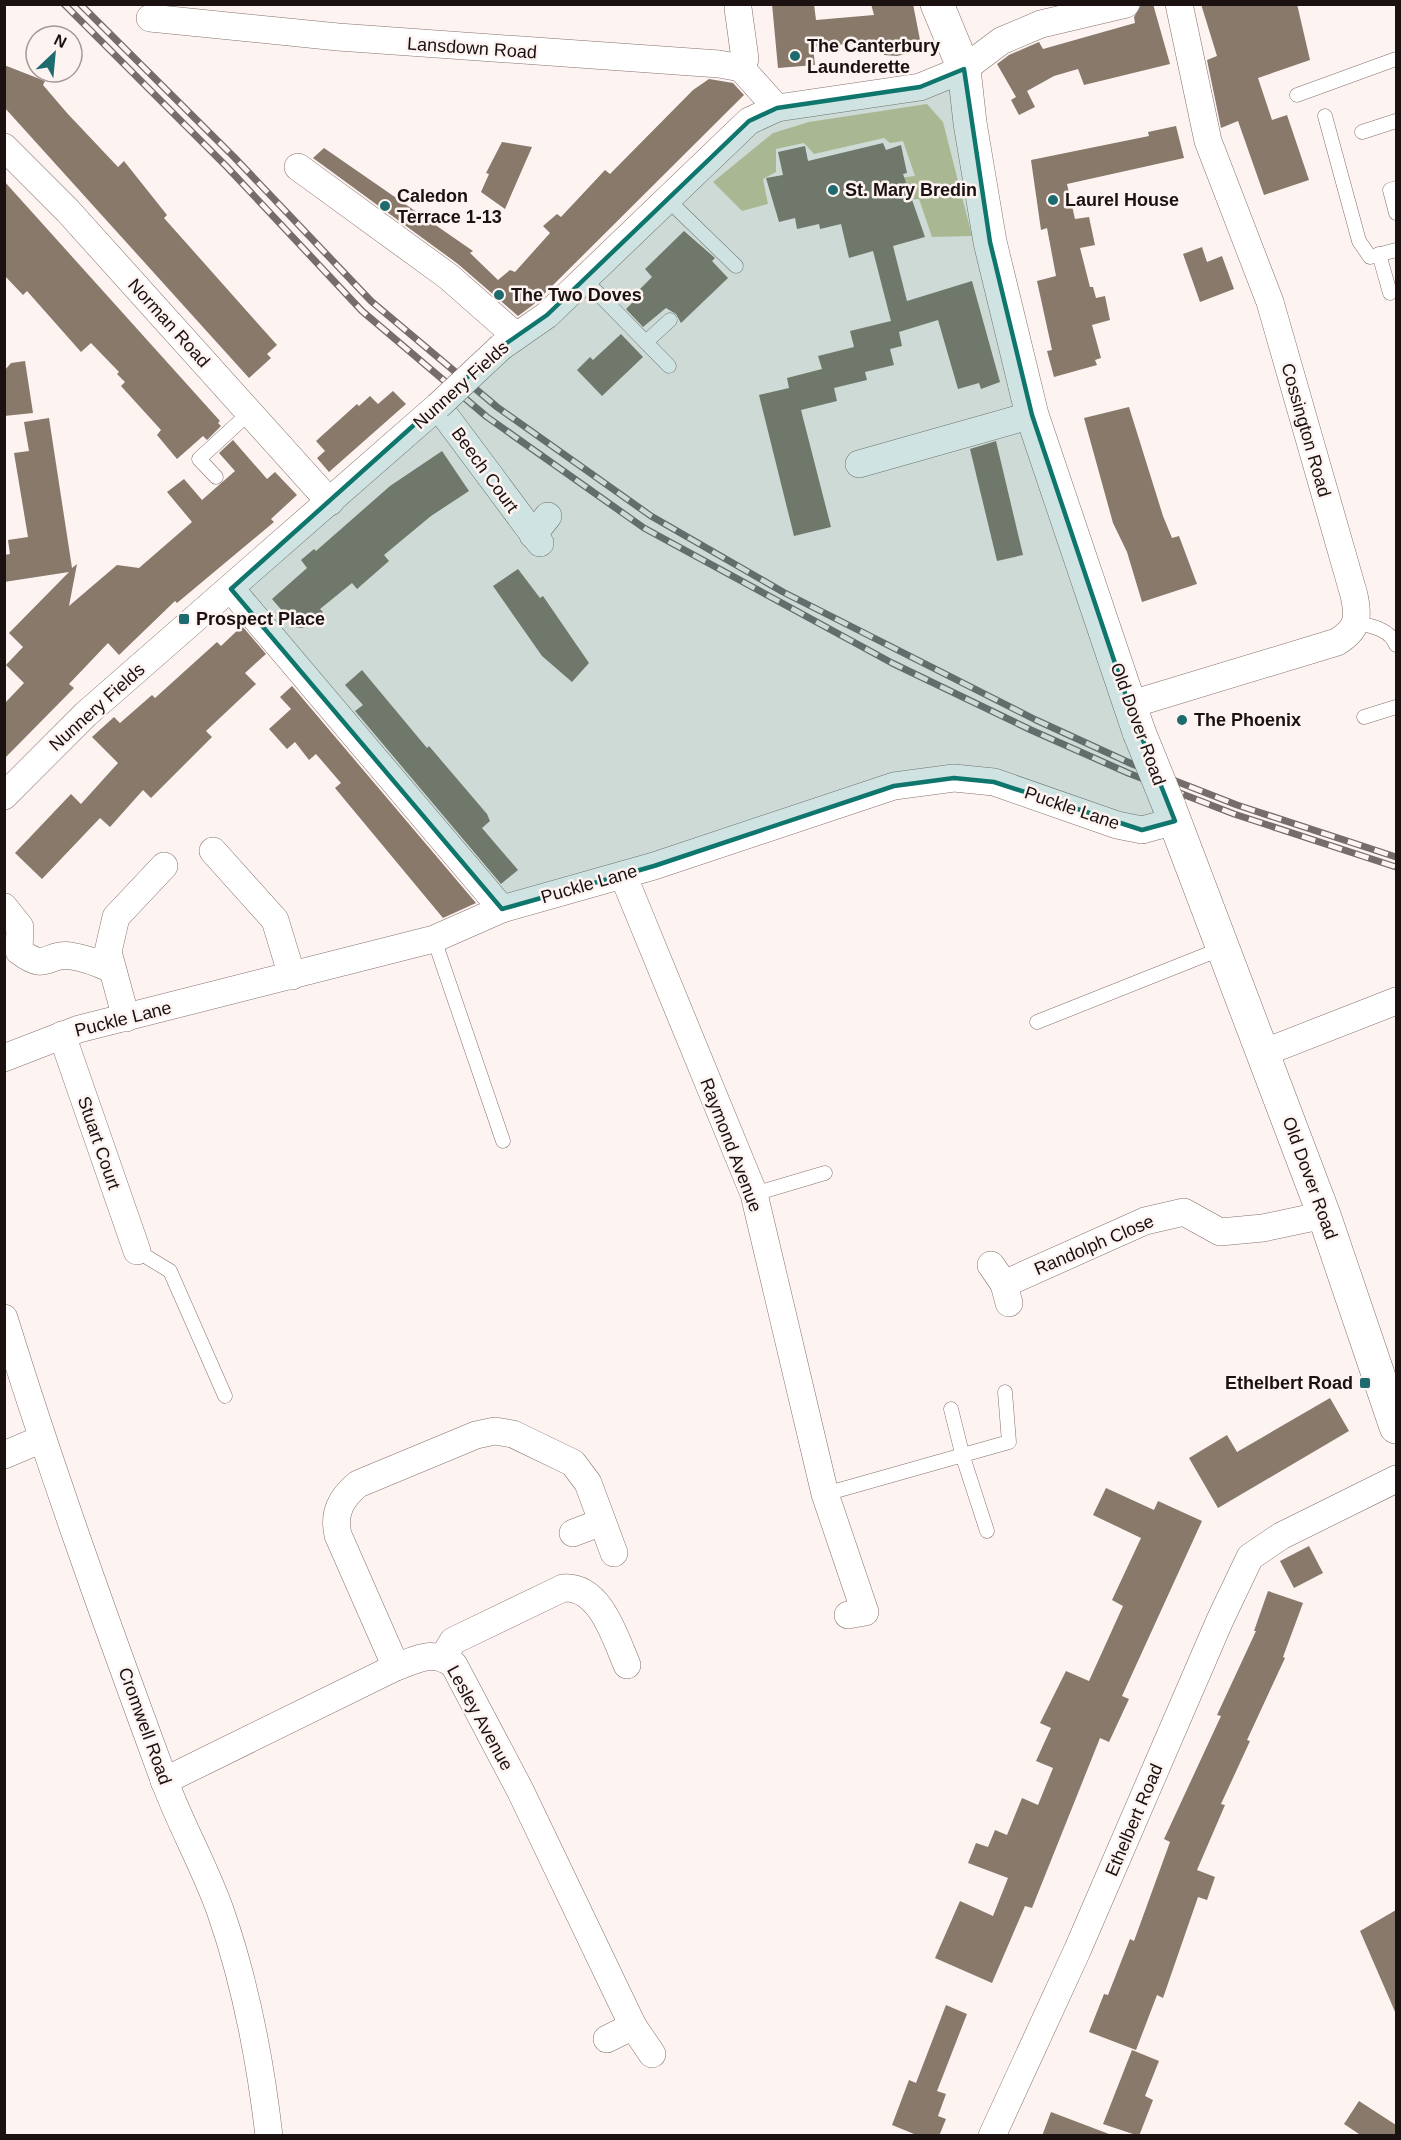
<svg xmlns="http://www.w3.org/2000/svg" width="1401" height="2140" viewBox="0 0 1401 2140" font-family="Arial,sans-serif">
  <rect width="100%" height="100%" fill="#fdf3f1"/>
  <!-- green -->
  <polygon fill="#d0c99c" points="927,104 943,122 972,236 932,237 919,199 903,200 898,178 915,176 903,141 890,143 884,138 814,154 804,143 776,149 776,172 763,179 768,204 742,211 713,182 773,133 809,122"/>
  <!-- building -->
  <g fill="#88796b">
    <polygon points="772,4 814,4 816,20 874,15 871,4 913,4 922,50 897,56 884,55 881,41 813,47 815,65 778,68"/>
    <polygon points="1153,4 1170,64 1084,85 1078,69 1054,76 1027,91 1035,107 1019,115 1011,100 1016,97 997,64 1009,55 1039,42 1043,49 1135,23 1134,17 1141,5"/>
    <polygon points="1201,4 1297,4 1310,60 1258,78 1272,120 1287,115 1309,180 1264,195 1238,121 1221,128 1207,60 1217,56"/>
    <polygon points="4,65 45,81 43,85 67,113 118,167 124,161 167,215 164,218 277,345 267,354 271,358 249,378 4,107"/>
    <polygon points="709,79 733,83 744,95 533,305 518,316 458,264 313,158 324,148 473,251 470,253 498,280 510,270 515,272 550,233 543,226 557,214 561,217 605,170 610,174 693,90"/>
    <polygon points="1176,126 1184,158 1067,184 1075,219 1089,217 1095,245 1080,248 1090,287 1093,287 1096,298 1105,296 1110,320 1092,325 1101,358 1095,360 1097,365 1054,377 1047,351 1052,350 1037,281 1056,276 1047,228 1041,230 1031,160 1149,136 1148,132"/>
    <polygon points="502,142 532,147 505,209 481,192 489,174 486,173"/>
    <polygon points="883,143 886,150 901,145 907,173 903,174 925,237 893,246 907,301 972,281 1000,382 981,389 979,383 958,389 938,320 899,332 902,346 890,349 894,365 865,372 867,380 834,388 837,401 801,410 831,527 794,536 759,395 789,388 787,378 822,369 818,356 854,347 850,331 891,321 873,251 849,258 841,224 820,229 819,224 797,229 795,218 779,222 766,178 783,175 778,152 805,146 808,161"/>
    <polygon points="4,181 220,421 218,423 221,426 207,440 203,436 177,459 157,435 161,430 121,386 125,382 117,374 119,372 91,343 81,352 27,291 23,295 4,275"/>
    <polygon points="684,231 715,258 712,261 728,278 681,323 676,314 666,308 643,327 626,309 638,297 635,294 652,277 645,269"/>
    <polygon points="1202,247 1207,262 1222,256 1234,289 1200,302 1183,254"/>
    <polygon points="621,334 643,357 602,396 577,370 590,357 593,360"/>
    <polygon points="25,361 33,413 4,416 4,371 11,363"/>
    <polygon points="393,391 406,404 329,472 317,458 325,451 316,441 357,404 359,406 370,396 378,404"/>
    <polygon points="1129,407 1163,516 1172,538 1179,536 1197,584 1142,602 1127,552 1113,523 1084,418"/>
    <polygon points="49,418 72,568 77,564 69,606 117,565 139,568 192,522 167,492 184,479 202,500 235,471 219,453 233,440 267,479 275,472 297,495 271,519 274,522 177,603 175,601 119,655 108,643 69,684 74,688 4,759 4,704 24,683 6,665 23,647 9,633 69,572 4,582 4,555 10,554 8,540 28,537 14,453 29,451 24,422"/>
    <polygon points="996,441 1023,555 997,561 970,449"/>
    <polygon points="442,451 469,491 431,516 384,555 389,561 357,589 352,583 320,609 323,612 304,628 297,628 272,599 307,568 301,560 314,549 316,551 390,486"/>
    <polygon points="518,569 540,598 543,596 589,663 572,682 542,656 493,586"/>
    <polygon points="242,626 266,654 245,673 256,684 206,731 212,737 151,798 143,790 110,827 100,818 42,879 15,853 71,794 81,804 118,763 92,737 114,717 120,723 152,695 155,698 217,642 221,646"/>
    <polygon points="362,670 427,748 429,746 487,814 490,821 482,828 518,870 501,884 355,711 363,705 345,685"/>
    <polygon points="292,686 476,903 443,918 335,788 341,783 316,754 309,760 295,742 287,749 269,729 291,709 280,697"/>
    <polygon points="1330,1398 1349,1431 1218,1508 1189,1458 1227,1435 1237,1452"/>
    <polygon points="1106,1488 1154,1510 1158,1501 1202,1521 1122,1696 1129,1699 1109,1742 1100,1738 1032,1908 1025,1906 992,1983 935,1958 960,1901 993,1916 1008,1878 968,1863 976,1843 988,1847 995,1830 1007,1835 1022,1798 1038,1805 1053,1768 1036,1761 1051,1728 1040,1723 1066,1671 1089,1681 1123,1606 1112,1600 1141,1538 1093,1515"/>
    <polygon points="1309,1546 1323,1573 1294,1588 1280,1561"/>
    <polygon points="1268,1591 1303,1603 1283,1657 1285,1658 1247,1740 1250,1741 1221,1804 1225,1805 1197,1870 1215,1877 1207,1900 1198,1897 1163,1998 1157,1995 1136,2050 1089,2032 1104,1994 1108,1995 1130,1939 1134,1941 1170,1842 1164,1839 1221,1716 1217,1715 1256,1631 1254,1631"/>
    <polygon points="1396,1910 1396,2014 1360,1931"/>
    <polygon points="946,2005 967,2014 937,2091 946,2094 938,2116 946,2119 939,2136 919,2136 892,2125 909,2080 916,2083"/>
    <polygon points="1132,2050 1159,2061 1145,2096 1153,2100 1139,2136 1103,2124"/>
    <polygon points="1359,2101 1396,2125 1396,2136 1362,2136 1344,2124"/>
    <polygon points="1051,2112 1109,2134 1109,2136 1042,2136"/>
  </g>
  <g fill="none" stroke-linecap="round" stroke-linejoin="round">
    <!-- service casing -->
    <g stroke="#86716c" stroke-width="15">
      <g id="service">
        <polyline points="1297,95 1396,59"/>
        <polyline points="1325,116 1359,241 1370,257 1396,250"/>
        <polyline points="1362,132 1396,121"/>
        <polyline points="1396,188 1390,190 1396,213"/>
        <polyline points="667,199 736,266"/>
        <polyline points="1379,254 1390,293"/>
        <polyline points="584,279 669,366"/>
        <polyline points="646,342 670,320"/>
        <polyline points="216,477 199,459 249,413"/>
        <path d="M1355,622C1371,626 1390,629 1396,645"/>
        <polyline points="1364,717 1396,707"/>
        <polyline points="434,939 503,1141"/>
        <polyline points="1037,1022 1223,948"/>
        <polyline points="754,1194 825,1173"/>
        <polyline points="137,1251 170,1271 225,1396"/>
        <polyline points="951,1409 963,1457 987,1531"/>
        <polyline points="825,1494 1009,1442 1005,1392"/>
      </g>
    </g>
    <!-- minor casing -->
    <g stroke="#86716c" stroke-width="28">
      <g id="minor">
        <polyline points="738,8 745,59 741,68"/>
        <polyline points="150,18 338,37 719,64 741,68 777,108"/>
        <polyline points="4,147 68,211 330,502"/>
        <polyline points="298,167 449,277 516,336"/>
        <polyline points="501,347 547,315 749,121 777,108 920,87 964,69 1001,41 1041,24 1126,4"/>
        <polyline points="859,464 1032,415"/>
        <polyline points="533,535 548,516"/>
        <polyline points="231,589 502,909"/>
        <path d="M1129,705L1337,642C1358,629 1359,618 1354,595L1270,302L1208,141L1179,4"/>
        <polyline points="4,796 86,714 438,406 540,543"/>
        <polyline points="213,851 275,920 292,976"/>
        <polyline points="623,875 754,1194 825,1494 865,1612 848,1615"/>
        <path d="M4,907L20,927L19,951C47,973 47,952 71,956C85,958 98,963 111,969"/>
        <polyline points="126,1018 108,952 116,917 164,866"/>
        <polyline points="62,1035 137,1251"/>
        <polyline points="1263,1053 1396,1001"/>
        <polyline points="4,1058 79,1029 434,939 502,909 654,866 894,786 954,778 994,782 1117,825 1142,830 1175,821"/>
        <polyline points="991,1265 1004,1284 1009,1303"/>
        <polyline points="1004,1284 1145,1221 1184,1212 1220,1232 1263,1228 1324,1215"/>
        <path d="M4,1318C52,1473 107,1625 163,1777C179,1822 204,1865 220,1910C246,1984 260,2058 269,2136"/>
        <polyline points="4,1455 42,1439"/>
        <polyline points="573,1533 602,1522"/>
        <path d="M444,1656L453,1641L563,1588C600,1585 615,1637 627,1665"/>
        <path d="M396,1667L338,1535C333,1513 341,1498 358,1484L476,1435L495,1431L513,1434L573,1463L588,1483L614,1553"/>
        <path d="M164,1781L396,1667C418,1659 434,1649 454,1665L520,1790L633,2026L652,2054"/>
        <polyline points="607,2039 633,2026"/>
        <polyline points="992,2136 1077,1951 1220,1620 1250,1557 1281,1536 1396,1479"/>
      </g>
    </g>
    <!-- tertiary casing -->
    <g stroke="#86716c" stroke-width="34">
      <g id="tertiary">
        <polyline points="937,4 964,69 970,123 990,242 1032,415 1139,732"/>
        <polyline points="1169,806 1324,1215 1396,1427"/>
      </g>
    </g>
    <!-- service -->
    <use href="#service" stroke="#fff" stroke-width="14"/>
    <!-- minor -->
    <use href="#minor" stroke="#fff" stroke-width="27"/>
    <!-- tertiary -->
    <use href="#tertiary" stroke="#fff" stroke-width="33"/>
    <!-- rail casing -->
    <g stroke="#766c6b" stroke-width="7">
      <g id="rail">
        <polyline points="64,4 227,167 362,311 487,417 644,528 892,663 1031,730 1128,773 1234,814 1396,867"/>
        <polyline points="80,4 234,157 371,301 497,407 651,516 783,592 1036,720 1132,764 1237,805 1396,857"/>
      </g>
    </g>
    <!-- rail -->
    <use href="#rail" stroke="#fdf3f1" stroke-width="4.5" stroke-dasharray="14" stroke-linecap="butt"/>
    <!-- minor-bridge casing -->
    <g stroke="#86716c" stroke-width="28" stroke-linecap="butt">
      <polyline id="minor-bridge" points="438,406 501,347"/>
    </g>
    <!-- tertiary-bridge casing -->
    <g stroke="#86716c" stroke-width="34" stroke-linecap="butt">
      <polyline id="tertiary-bridge" points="1139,732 1169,806"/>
    </g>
    <!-- minor-bridge -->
    <use href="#minor-bridge" stroke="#fff" stroke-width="27"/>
    <!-- tertiary-bridge -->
    <use href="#tertiary-bridge" stroke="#fff" stroke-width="33"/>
  </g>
  <!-- marked area -->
  <path fill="#0f766e" fill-opacity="0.2" stroke="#0f766e" stroke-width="4.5" stroke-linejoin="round" d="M964,69L990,242L1032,415L1129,705L1175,821L1142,830L994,782L954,778L894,786L654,866L502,909L231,589L501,347L547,315L749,121L777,108L920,87Z"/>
  <!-- markers -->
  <g fill="#1d6a6f" stroke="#fdf3f1" stroke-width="2">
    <circle cx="795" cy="56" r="6"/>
    <circle cx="833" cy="190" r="6"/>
    <circle cx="1053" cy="200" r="6"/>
    <circle cx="385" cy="206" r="6"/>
    <circle cx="499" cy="295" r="6"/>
    <rect x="178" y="613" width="12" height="12" rx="3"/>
    <circle cx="1182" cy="720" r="6"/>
    <rect x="1359" y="1377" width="12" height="12" rx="3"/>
  </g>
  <g text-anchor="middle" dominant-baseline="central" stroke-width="5" stroke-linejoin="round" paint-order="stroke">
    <!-- poi labels -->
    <g font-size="18" font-weight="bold" fill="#1a1110" stroke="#fdf3f1" text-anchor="start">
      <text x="807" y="46">The Canterbury<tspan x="807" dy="21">Launderette</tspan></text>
      <text x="845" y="190">St. Mary Bredin</text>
      <text x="397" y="196">Caledon<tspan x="397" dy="21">Terrace 1-13</tspan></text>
      <text x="1065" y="200">Laurel House</text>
      <text x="511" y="295">The Two Doves</text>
      <text x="196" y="619">Prospect Place</text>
      <text x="1194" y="720">The Phoenix</text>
      <text x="1353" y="1383" text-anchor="end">Ethelbert Road</text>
    </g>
    <!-- street labels -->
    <g font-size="18" fill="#1a1110" stroke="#fdf3f1">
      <text transform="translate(472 48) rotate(4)">Lansdown Road</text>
      <text transform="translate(169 323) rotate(48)">Norman Road</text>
      <text transform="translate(461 385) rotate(-42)">Nunnery Fields</text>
      <text transform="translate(1306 430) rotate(74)">Cossington Road</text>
      <text transform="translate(485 470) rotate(54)">Beech Court</text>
      <text transform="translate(97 707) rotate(-42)">Nunnery Fields</text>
      <text transform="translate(1138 724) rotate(70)">Old Dover Road</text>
      <text transform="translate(1072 808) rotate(19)">Puckle Lane</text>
      <text transform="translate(589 884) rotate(-16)">Puckle Lane</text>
      <text transform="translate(123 1019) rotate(-14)">Puckle Lane</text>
      <text transform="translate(99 1143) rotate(71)">Stuart Court</text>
      <text transform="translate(731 1145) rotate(69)">Raymond Avenue</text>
      <text transform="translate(1310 1178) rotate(70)">Old Dover Road</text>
      <text transform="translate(1094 1245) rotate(-23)">Randolph Close</text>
      <text transform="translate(480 1718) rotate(61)">Lesley Avenue</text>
      <text transform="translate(145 1726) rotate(70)">Cromwell Road</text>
      <text transform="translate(1134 1820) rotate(-67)">Ethelbert Road</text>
    </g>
  </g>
  <!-- border -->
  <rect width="1401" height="2140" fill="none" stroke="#1a1110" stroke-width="12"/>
  <!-- north arrow -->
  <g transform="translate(54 54) rotate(26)"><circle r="28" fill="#fdf3f1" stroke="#a29997" stroke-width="1.5"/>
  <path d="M0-4.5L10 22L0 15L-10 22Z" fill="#1d6a6f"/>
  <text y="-9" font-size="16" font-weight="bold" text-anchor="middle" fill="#1a1110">N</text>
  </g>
</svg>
